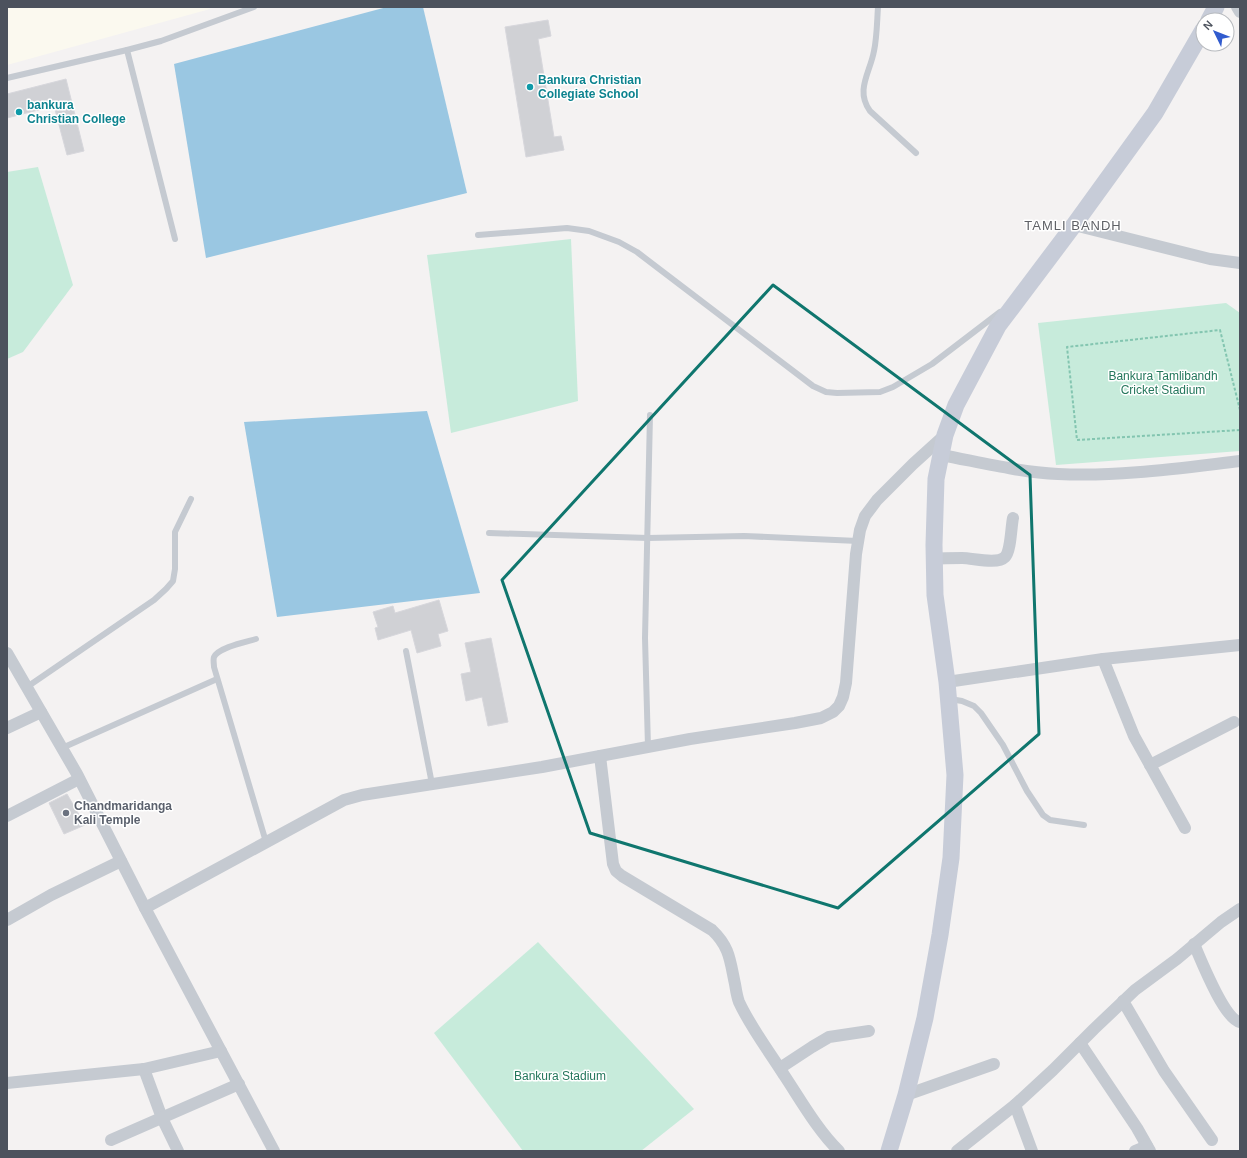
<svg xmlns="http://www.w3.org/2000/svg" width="1247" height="1158" viewBox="0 0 1247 1158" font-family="Arial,sans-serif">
  <rect width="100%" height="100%" fill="#f4f2f2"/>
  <!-- commercial -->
  <polygon fill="#fbf9ef" points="7,7 209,7 210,9 7,65"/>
  <!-- green -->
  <g fill="#c7ebdb">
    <polygon points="38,167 73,285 23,352 7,359 7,172"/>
    <polygon points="571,239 578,401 451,433 427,255"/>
    <polygon points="1226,303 1240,313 1240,451 1056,465 1038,323"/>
    <polygon points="538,942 694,1109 641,1151 523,1151 434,1033"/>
  </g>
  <!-- water -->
  <g fill="#9ac7e2">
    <polygon points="387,7 423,7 467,193 206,258 174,64"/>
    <polygon points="427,411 480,593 277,617 244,422"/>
  </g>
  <!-- building -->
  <g fill="#d0d1d5" stroke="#d7d7dc">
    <polygon points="548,20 551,36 538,39 554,137 561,136 564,150 526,157 505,27"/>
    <polygon points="66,79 84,151 67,155 54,106 7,118 7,94"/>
    <polygon points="439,600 448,631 438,634 441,646 417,653 411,630 378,640 375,628 378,627 373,612 393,606 395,613"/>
    <polygon points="491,638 508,722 488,726 482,697 466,701 461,674 471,672 465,643"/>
    <polygon points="67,794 85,825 64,834 49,803"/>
  </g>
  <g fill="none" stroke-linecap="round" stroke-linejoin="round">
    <!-- path -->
    <polyline stroke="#83c5b0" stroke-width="2" stroke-dasharray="3 2" stroke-linecap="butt" points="1240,410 1220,330 1067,347 1077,440 1240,430"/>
    <!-- lane -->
    <g stroke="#c5cad1" stroke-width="6">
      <path d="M878,7C877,21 877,37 874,51C870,73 855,90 870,111L916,153"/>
      <polyline points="127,50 175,239"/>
      <polyline points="7,78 127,50 161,41 254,7"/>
      <polyline points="478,235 567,228 589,231 619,242 637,252 813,386 826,392 837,393 880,392 893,387 932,364 1000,312"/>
      <polyline points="489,533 648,538 744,536 858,541"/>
      <path d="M256,639C246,642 219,647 214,657C213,660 214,664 214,667L266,842"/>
      <polyline points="406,651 432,784"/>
      <polyline points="27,687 154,600 166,589 173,581 175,569 175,532 191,499"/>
      <polyline points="950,699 962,701 974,706 981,713 1003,745 1027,791 1043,815 1050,820 1084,825"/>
      <polyline points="648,747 645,638 650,415"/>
      <polyline points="62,748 217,679"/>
    </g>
    <!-- street -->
    <g stroke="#c5cad1" stroke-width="12">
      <polyline points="1237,7 1240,12"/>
      <polyline points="1074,225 1210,259 1240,263"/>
      <path d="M941,455C979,462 1018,472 1058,474C1119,477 1180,468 1240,461"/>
      <path d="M934,559C943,558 953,558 962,558C973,558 997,565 1005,557C1011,551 1011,527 1013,518"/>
      <polyline points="7,653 77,774 145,908 274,1151"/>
      <polyline points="1103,659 1134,736 1185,828"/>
      <polyline points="947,682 1103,659 1240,645"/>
      <polyline points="7,728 41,712"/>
      <path d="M600,756L613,864L616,871L622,876L712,930C730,947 730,961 735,984C736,990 737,997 739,1002C751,1028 769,1051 784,1075C800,1099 818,1131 839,1151"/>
      <polyline points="1150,765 1234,722"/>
      <polyline points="7,816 79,779"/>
      <polyline points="145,908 344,800 362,795 542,767 690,739 795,723 821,718 833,712 839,706 843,697 846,683 856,554 860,530 865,516 877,500 913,464 945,435"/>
      <polyline points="7,920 51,895 121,861"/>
      <path d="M1194,944C1201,960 1224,1019 1240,1022"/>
      <polyline points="1123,1001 1164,1071 1212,1140"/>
      <polyline points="1080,1043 1137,1128 1150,1151"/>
      <polyline points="780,1068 812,1047 829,1037 869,1031"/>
      <polyline points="144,1069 162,1118 178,1151"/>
      <polyline points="7,1083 144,1069 221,1051"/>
      <polyline points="906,1095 994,1064"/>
      <polyline points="1015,1105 1032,1151"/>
      <polyline points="111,1140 239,1084"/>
      <polyline points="957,1151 1015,1105 1053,1070 1094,1029 1135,990 1177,959 1221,922 1240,909"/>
      <polyline points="1135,1151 1147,1146"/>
    </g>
    <!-- secondary -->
    <g stroke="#c7ccd8" stroke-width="17">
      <polyline points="1209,20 1216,7"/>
      <polyline points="889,1151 906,1095 925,1018 940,935 951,858 955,775 947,682 935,595 934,545 936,479 945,435 956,405 998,326 1074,225 1155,113 1203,30"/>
    </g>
  </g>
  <!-- marked area -->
  <path fill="none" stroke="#0f766e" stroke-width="3" stroke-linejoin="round" d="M773,285L1030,475L1039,734L838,908L590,833L502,580Z"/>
  <!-- markers -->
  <g fill="#0f9aa8" stroke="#fff" stroke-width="1.5">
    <circle cx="530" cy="87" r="4"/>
    <circle cx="19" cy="112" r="4"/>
  </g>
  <circle fill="#6b7280" stroke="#fff" stroke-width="1.5" cx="66" cy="813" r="4"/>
  <g text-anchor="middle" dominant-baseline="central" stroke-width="3" stroke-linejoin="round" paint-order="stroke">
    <!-- culture labels -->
    <g font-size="12" font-weight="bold" fill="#0d838f" stroke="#fff" text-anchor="start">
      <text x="538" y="80">Bankura Christian<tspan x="538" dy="14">Collegiate School</tspan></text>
      <text x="27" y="105">bankura<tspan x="27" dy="14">Christian College</tspan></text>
    </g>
    <!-- park labels -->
    <g font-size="12" fill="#24775c" stroke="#fff">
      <text x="1163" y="376">Bankura Tamlibandh<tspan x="1163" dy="14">Cricket Stadium</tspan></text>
      <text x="560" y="1076">Bankura Stadium</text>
    </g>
    <!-- worship labels -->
    <g font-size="12" font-weight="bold" fill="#5b616d" stroke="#fff" text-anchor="start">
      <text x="74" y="806">Chandmaridanga<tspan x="74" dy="14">Kali Temple</tspan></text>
    </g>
    <!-- neighbourhood labels -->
    <g font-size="13" letter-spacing="1" fill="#5f6166" stroke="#fff">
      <text x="1073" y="225">TAMLI BANDH</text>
    </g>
  </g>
  <!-- border -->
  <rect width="1247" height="1158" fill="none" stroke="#4c525d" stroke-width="16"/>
  <!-- north arrow -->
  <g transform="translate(1215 32) rotate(313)"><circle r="19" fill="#ffffff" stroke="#b7babe"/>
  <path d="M0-3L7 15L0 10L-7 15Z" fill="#315bce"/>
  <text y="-6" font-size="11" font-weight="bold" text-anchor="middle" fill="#4c525d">N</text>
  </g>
</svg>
